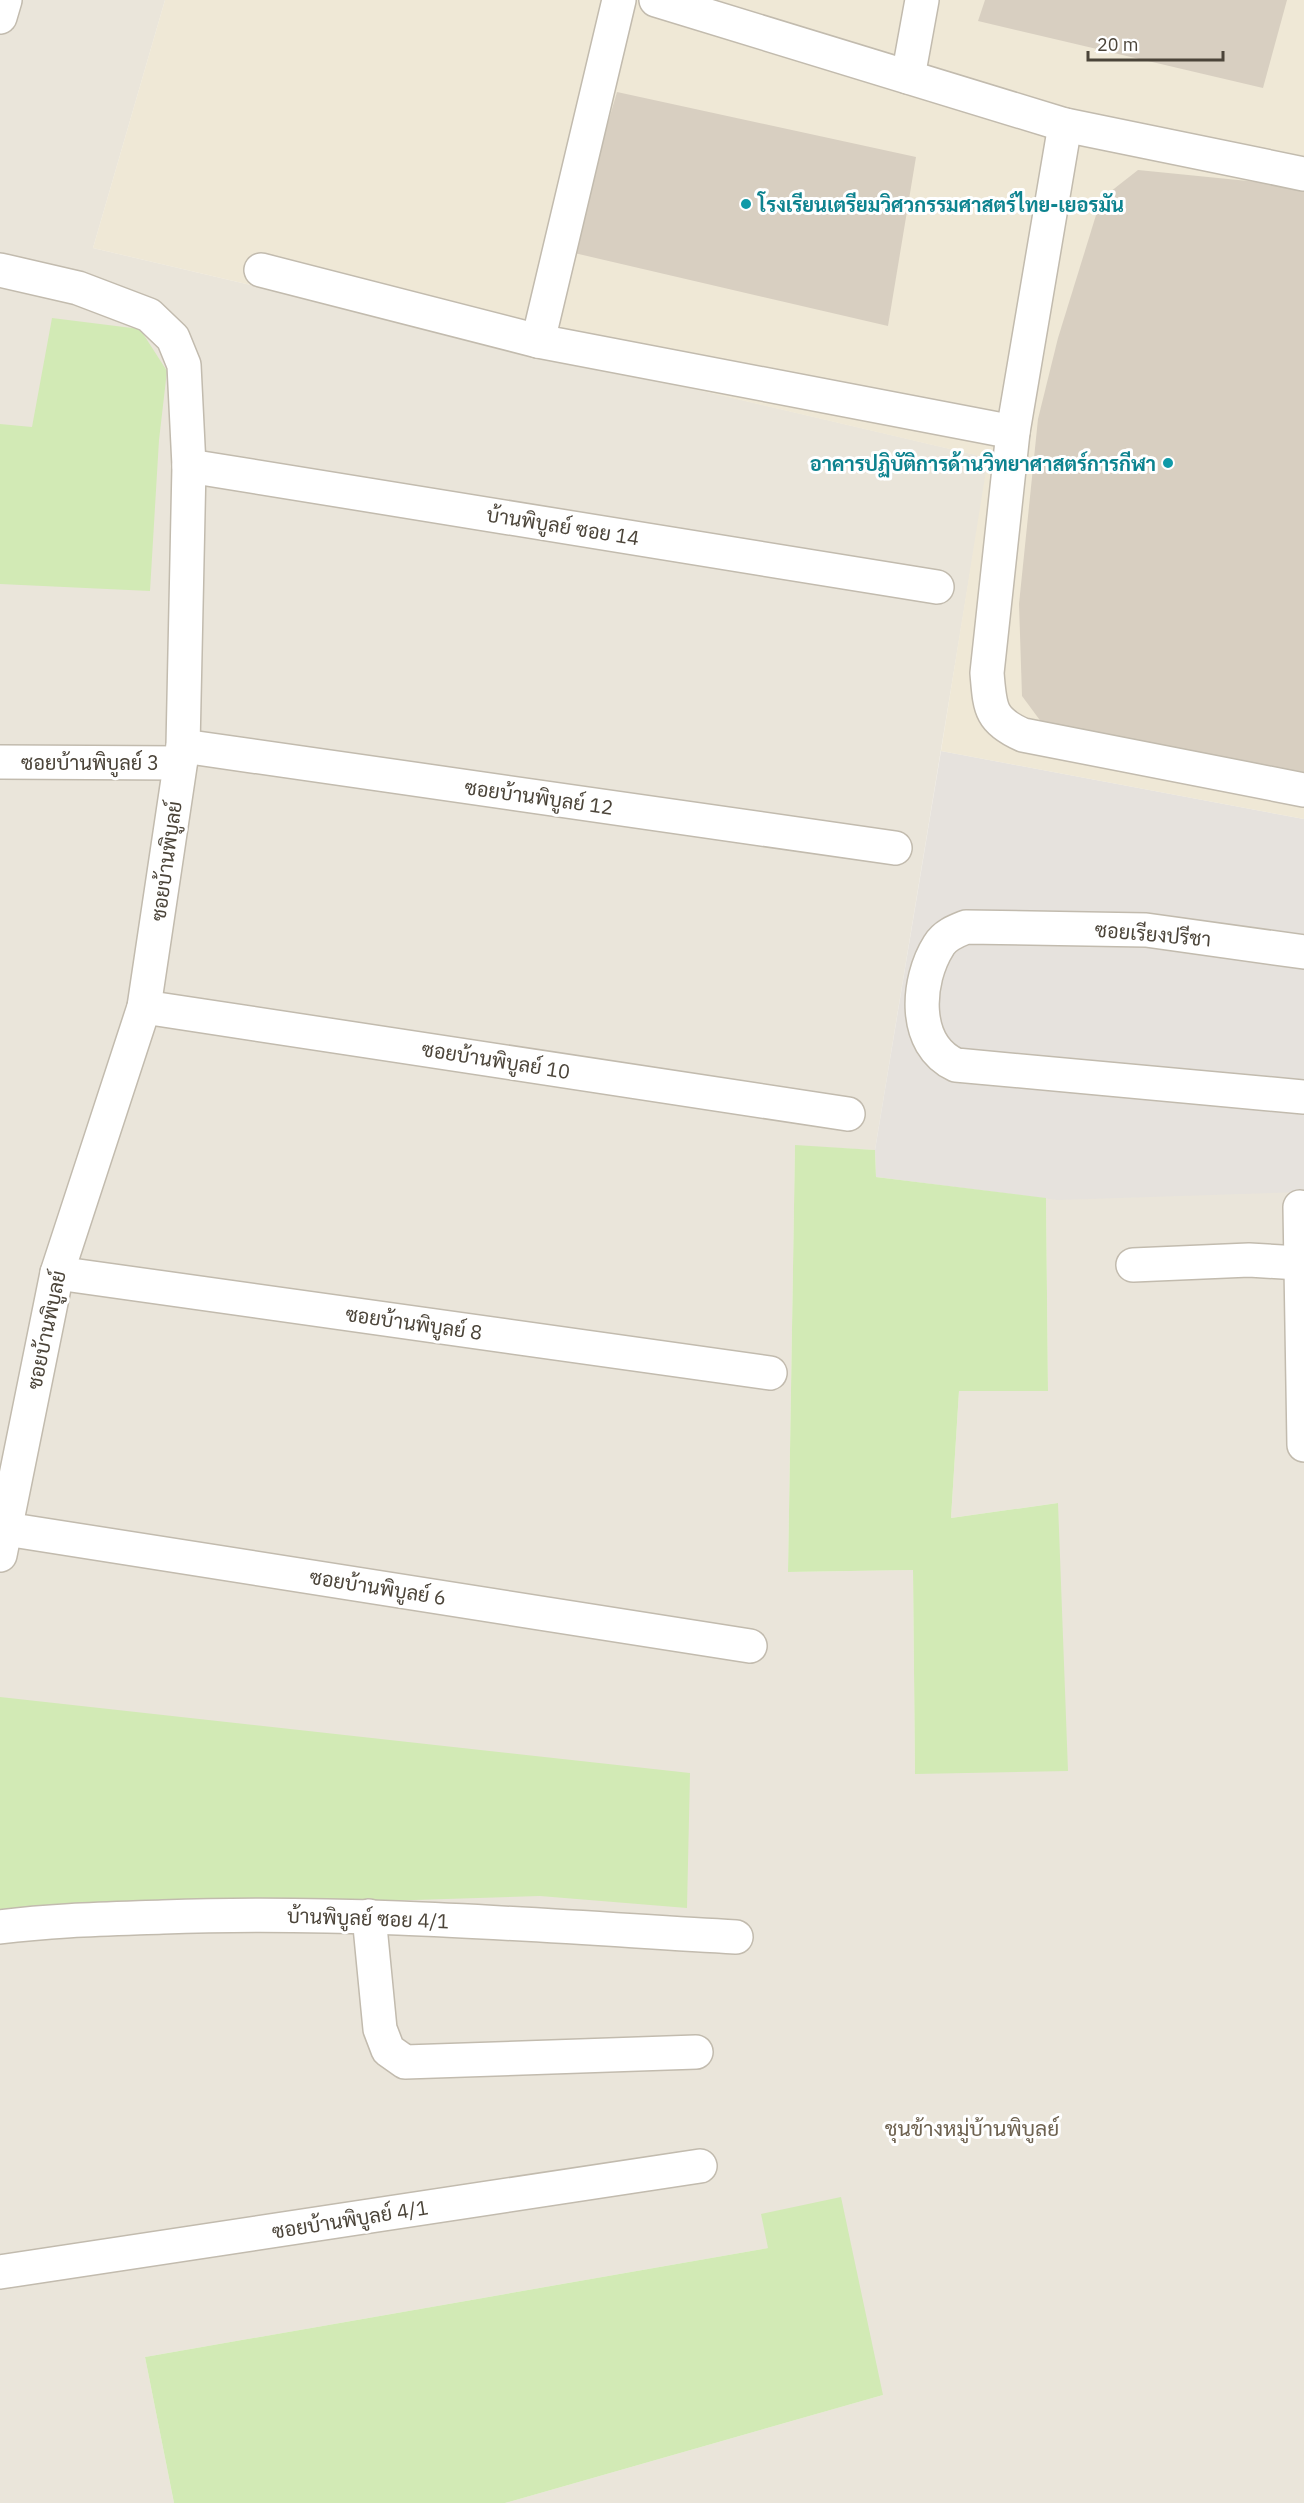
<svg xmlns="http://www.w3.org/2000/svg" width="1304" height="2503" viewBox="0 0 1304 2503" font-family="'IBM Plex Sans',Sarabun,sans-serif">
  <rect width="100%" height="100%" fill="#f6f3ec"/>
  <!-- residential -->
  <polygon fill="#eae5da" points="0,0 165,0 93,248 989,458 875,1150 795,1146 788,1572 913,1570 915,1774 1058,1503 951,1518 959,1391 1048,1391 1046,1198 1304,1190 1304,2503 505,2503 883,2395 768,2248 145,2357 174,2503 0,2503"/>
  <!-- industrial -->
  <polygon fill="#e6e2dd" points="941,751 1304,819 1304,1192 1058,1200 876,1177 875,1150"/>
  <!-- education -->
  <polygon fill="#efe8d6" points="165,0 1304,0 1304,819 941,751 988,458 93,248"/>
  <!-- green -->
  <g fill="#d2eab5">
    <polygon points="52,318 140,329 167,371 159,440 150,591 0,584 0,424 32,427"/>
    <polygon points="795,1145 875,1150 876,1177 1046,1198 1048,1391 959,1391 951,1518 1058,1503 1068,1771 915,1774 913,1570 788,1572"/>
    <polygon points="0,1697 690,1773 687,1908 540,1896 0,1913"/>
    <polygon points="841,2197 883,2395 505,2503 174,2503 145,2357 768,2248 761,2214"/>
  </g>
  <!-- building -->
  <g fill="#d8cfc1">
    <polygon points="985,0 1287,0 1263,88 978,21"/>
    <polygon points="617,92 916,157 888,326 570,252"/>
    <polygon points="1138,170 1268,183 1304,190 1304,778 1042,723 1022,696 1019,604 1038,419 1058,338 1101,199"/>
  </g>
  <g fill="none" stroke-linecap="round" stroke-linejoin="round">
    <!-- minor casing -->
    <g stroke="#c2bbae" stroke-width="36">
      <g id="minor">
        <polyline points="619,0 538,341 1013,432"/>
        <polyline points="656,0 1065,125 1304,174"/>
        <polyline points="0,17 5,0"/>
        <polyline points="908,77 922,0"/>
        <path d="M1065,125L1013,432L987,673C990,707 989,720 1023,735L1304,790"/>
        <polyline points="0,270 78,288 149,315 173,338 184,365 189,466 183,746 144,1007 57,1273 0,1555"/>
        <polyline points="261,270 538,341"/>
        <polyline points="189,466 937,587"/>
        <polyline points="183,746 895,848"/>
        <polyline points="0,762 180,763"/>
        <path d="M1304,952L1146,930L966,927C956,931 945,935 939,945C916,981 912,1045 956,1065L1304,1097"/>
        <polyline points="144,1007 848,1114"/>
        <polyline points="1300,1207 1304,1445"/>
        <polyline points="1133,1265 1249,1260 1299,1263"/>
        <polyline points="57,1273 770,1373"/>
        <polyline points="6,1529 750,1646"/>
        <polyline points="369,1916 380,2029 388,2050 405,2062 696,2052"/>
        <path d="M0,1927C54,1920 109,1919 163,1917C355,1910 545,1926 736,1937"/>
        <polyline points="0,2272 700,2166"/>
      </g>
    </g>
    <!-- minor -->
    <use href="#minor" stroke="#fff" stroke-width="33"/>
  </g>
  <!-- markers -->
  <g fill="#0f9aa8" stroke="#fff" stroke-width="2">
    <circle cx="746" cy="204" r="6"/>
    <circle cx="1168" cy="463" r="6"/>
  </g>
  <g text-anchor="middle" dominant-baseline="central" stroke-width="6" stroke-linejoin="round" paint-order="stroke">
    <!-- culture labels -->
    <g font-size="20" font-weight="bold" fill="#0d838f" stroke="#fff" text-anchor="start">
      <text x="758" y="204">โรงเรียนเตรียมวิศวกรรมศาสตร์ไทย-เยอรมัน</text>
      <text x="1156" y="463" text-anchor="end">อาคารปฏิบัติการด้านวิทยาศาสตร์การกีฬา</text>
    </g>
    <!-- street labels -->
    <g font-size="20" fill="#4b4439" stroke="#fff">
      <text transform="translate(563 526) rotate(9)">บ้านพิบูลย์ ซอย 14</text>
      <text x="90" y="762">ซอยบ้านพิบูลย์ 3</text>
      <text transform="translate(539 797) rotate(8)">ซอยบ้านพิบูลย์ 12</text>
      <text transform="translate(166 861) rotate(-82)">ซอยบ้านพิบูลย์</text>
      <text transform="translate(1153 934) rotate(5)">ซอยเรียงปรีชา</text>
      <text transform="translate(496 1060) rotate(9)">ซอยบ้านพิบูลย์ 10</text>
      <text transform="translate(414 1323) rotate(8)">ซอยบ้านพิบูลย์ 8</text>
      <text transform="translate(46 1330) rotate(-78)">ซอยบ้านพิบูลย์</text>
      <text transform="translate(378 1587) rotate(9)">ซอยบ้านพิบูลย์ 6</text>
      <text transform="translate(368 1918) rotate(2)">บ้านพิบูลย์ ซอย 4/1</text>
      <text transform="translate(350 2219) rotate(-9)">ซอยบ้านพิบูลย์ 4/1</text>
    </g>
    <!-- neighbourhood labels -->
    <g font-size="21" fill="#6e6250" stroke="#fff">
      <text x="972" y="2128">ชุนข้างหมู่บ้านพิบูลย์</text>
    </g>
  </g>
  <!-- scale -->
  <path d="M1088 51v9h135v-9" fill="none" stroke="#4b4439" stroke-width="3"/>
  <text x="1097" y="51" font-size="18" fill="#4b4439" stroke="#ffffff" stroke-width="4.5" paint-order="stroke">20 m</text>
</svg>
